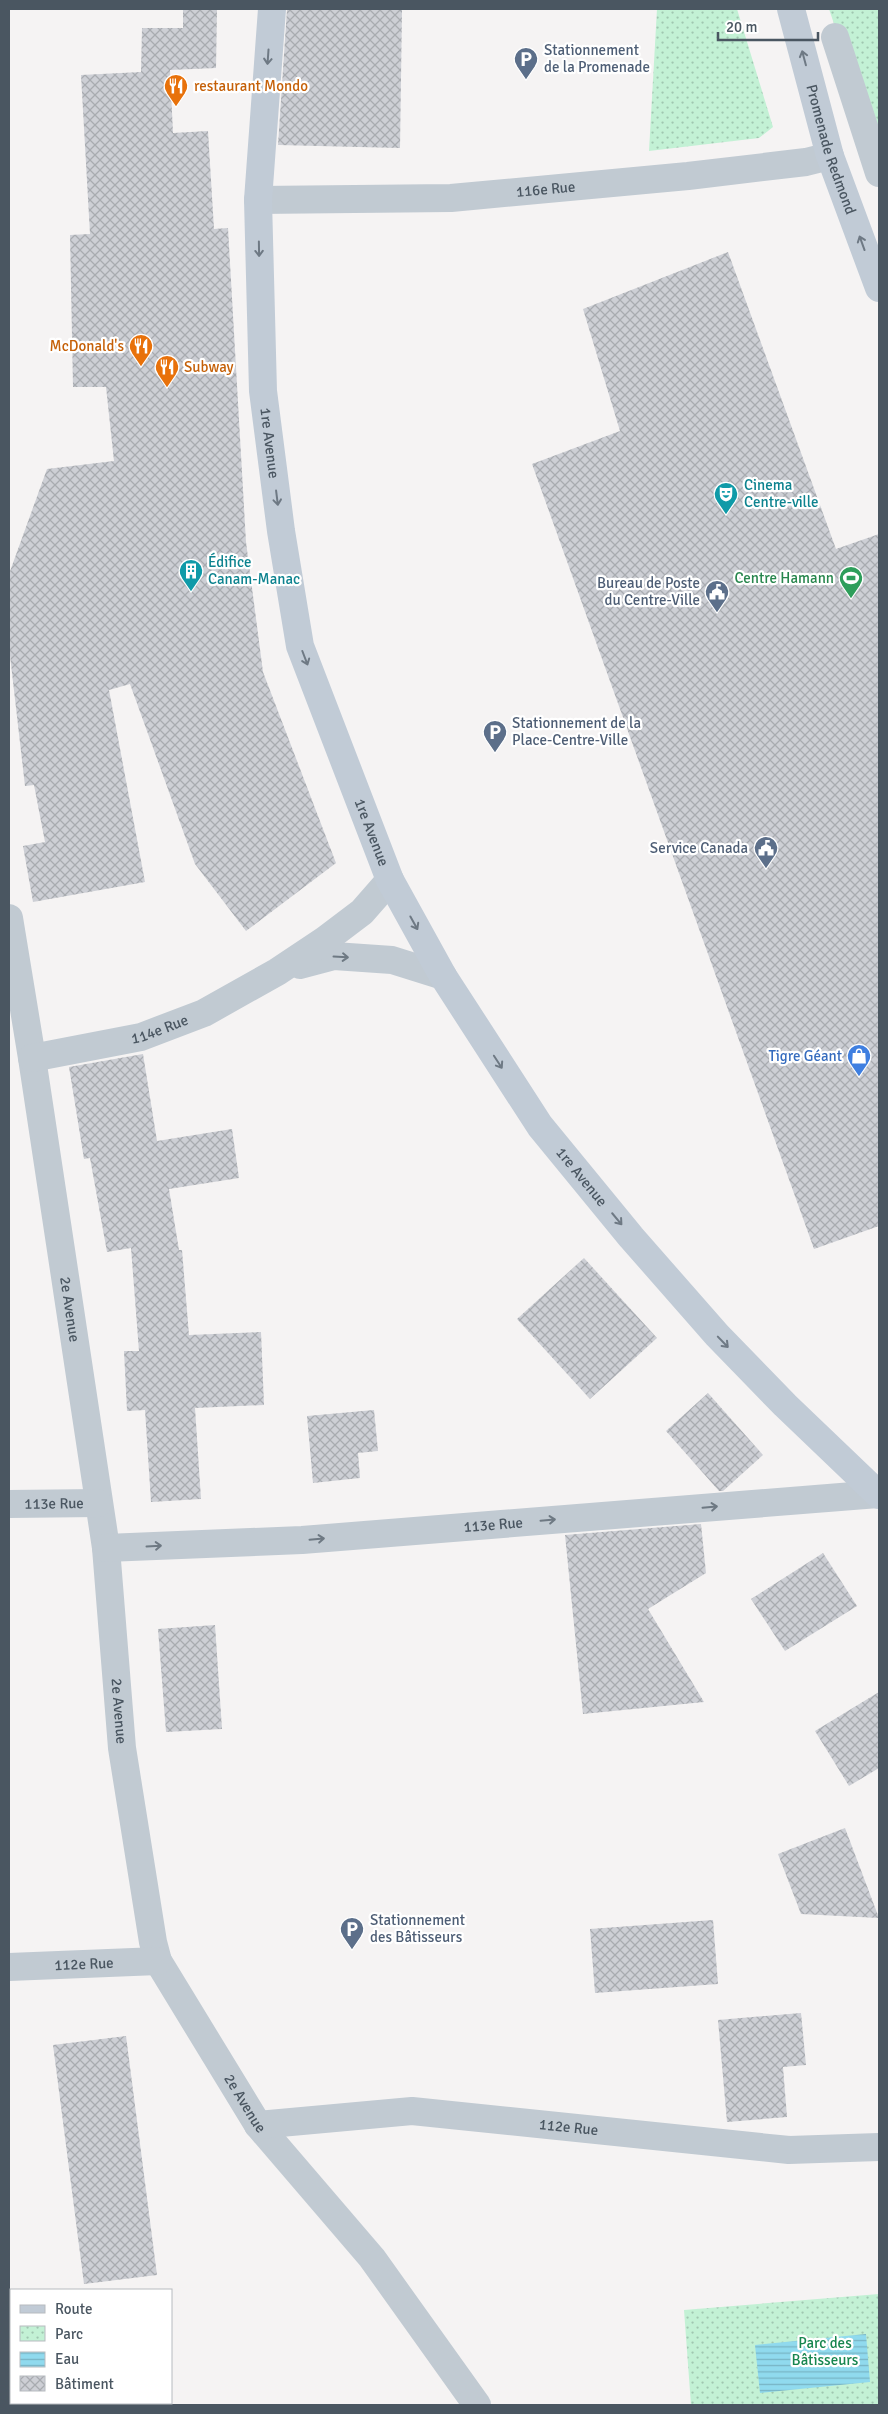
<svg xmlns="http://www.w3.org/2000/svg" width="888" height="2414" viewBox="0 0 888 2414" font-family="Signika,sans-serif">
  <defs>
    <pattern id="park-dots" width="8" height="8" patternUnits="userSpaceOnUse" patternTransform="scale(1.25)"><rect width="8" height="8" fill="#c3f1d5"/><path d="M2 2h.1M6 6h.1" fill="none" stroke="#a0c6b0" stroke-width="1.8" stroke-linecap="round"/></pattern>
    <pattern id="water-rules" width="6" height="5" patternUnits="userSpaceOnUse" patternTransform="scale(1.25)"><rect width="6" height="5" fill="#90daee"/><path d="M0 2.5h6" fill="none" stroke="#78b4c4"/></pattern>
    <pattern id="building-cross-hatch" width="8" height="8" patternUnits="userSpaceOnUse" patternTransform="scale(1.25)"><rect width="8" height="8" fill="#cdcfd5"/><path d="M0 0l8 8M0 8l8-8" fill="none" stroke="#a8abb0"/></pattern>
  </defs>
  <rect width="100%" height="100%" fill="#f5f3f3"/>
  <!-- park -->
  <g fill="url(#park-dots)">
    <polygon points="657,9 737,9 773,127 759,138 649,151"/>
    <polygon points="829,9 879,9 879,156"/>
    <polygon points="879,2294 879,2405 691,2405 684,2310"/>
  </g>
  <!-- water -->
  <polygon fill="url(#water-rules)" points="866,2334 870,2382 760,2393 755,2345"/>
  <!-- building -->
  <g fill="url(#building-cross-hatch)">
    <polygon points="183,9 217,9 216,68 170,70 173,133 208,131 214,229 228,228 246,542 263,672 336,863 246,931 195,864 130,684 109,690 145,882 33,902 23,846 45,842 34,785 25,786 9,647 9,574 47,469 114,461 106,387 73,387 70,235 90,234 81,75 141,72 142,28 183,28"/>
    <polygon points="287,9 402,9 400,148 278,145"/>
    <polygon points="728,252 836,549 879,534 879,1226 814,1249 532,464 620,431 583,309"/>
    <polygon points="143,1054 157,1141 232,1129 239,1178 169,1189 179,1250 182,1250 189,1335 261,1332 264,1405 195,1408 201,1499 151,1502 145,1410 127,1411 124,1351 139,1351 131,1248 107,1252 90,1158 84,1159 69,1067"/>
    <polygon points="584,1258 657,1338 590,1399 517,1319"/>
    <polygon points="708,1393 763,1455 723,1491 719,1491 666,1431"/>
    <polygon points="374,1410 378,1451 358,1453 360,1478 313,1483 307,1416"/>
    <polygon points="701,1524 706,1573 648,1609 704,1702 583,1714 565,1535"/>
    <polygon points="823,1553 857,1606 785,1651 751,1599"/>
    <polygon points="215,1625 222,1729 166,1732 158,1629"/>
    <polygon points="879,1692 879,1768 849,1786 815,1731"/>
    <polygon points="845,1828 879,1918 801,1914 778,1854"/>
    <polygon points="713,1920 718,1984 595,1993 590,1929"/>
    <polygon points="801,2013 806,2065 783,2067 787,2117 727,2122 718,2020"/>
    <polygon points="126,2036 157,2275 84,2284 53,2045"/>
  </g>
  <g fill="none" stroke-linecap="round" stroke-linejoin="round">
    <!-- street -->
    <g stroke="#c1cad2" stroke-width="28">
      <polyline points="835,37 879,173"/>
      <path id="s1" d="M258,200L451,198L688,176L806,162L830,156"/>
      <path id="s2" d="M9,918L32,1058L106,1548L122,1748L153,1942L158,1961L258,2125L372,2258L477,2405"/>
      <polyline points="300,965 334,956 392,960 443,976"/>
      <path id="s3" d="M32,1058L141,1037L204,1013L277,972L325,940L362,912L390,880"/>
      <path id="s4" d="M9,1504L98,1503"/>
      <path id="s5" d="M106,1548L302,1540L878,1494"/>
      <path id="s6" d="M9,1967L158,1961"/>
      <path id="s7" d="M258,2125L412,2111L789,2150L879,2147"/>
    </g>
    <!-- secondary -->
    <g stroke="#c1cbd6" stroke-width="28">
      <path id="s8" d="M272,9L258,200L263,391L281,531L300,646L390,880L443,976L540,1126L631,1237L717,1335L785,1405L879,1495"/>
      <path id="s9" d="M791,9L830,156L879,288"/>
    </g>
  </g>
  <!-- one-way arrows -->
  <defs><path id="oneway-shaft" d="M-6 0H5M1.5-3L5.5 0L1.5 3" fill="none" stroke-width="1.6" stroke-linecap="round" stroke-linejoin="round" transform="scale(1.25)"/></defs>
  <g stroke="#6e7984">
    <use href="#oneway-shaft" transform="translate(268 57) rotate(94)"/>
    <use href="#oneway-shaft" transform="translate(804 58) rotate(-105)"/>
    <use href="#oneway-shaft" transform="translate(862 243) rotate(-110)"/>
    <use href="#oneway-shaft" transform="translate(259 249) rotate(89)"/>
    <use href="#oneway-shaft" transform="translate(277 498) rotate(83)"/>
    <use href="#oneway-shaft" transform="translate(305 658) rotate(69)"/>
    <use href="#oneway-shaft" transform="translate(414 923) rotate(61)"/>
    <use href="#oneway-shaft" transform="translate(498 1062) rotate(57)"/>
    <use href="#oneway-shaft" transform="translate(617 1219) rotate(50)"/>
    <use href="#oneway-shaft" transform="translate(723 1342) rotate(46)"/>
  </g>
  <g stroke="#6e7983">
    <use href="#oneway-shaft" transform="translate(341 957) rotate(3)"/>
    <use href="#oneway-shaft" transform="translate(710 1507) rotate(-5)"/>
    <use href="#oneway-shaft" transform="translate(548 1520) rotate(-5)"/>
    <use href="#oneway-shaft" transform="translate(317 1539) rotate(-5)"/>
    <use href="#oneway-shaft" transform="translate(154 1546) rotate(-3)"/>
  </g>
  <!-- icons -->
  <defs>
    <g id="parking-pin" transform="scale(1.25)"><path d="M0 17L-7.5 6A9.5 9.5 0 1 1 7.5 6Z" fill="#5c6f8a" stroke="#fff"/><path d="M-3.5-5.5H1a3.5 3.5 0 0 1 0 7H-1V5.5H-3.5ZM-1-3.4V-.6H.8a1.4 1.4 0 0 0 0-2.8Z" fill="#fff"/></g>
    <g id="restaurant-pin" transform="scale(1.25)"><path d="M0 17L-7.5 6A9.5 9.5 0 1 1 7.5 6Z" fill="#e8710a" stroke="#fff"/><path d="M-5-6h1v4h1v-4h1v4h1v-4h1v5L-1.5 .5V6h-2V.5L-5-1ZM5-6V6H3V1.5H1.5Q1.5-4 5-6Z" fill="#fff"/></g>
    <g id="theatre-pin" transform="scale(1.25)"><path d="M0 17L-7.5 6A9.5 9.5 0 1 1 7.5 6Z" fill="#0f9aa8" stroke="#fff"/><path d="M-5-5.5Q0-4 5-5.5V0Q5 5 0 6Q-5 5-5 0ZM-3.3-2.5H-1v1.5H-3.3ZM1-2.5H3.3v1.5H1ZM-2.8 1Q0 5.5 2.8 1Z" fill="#fff"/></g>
    <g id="building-pin" transform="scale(1.25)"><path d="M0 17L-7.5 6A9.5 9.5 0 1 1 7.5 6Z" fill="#0f9aa8" stroke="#fff"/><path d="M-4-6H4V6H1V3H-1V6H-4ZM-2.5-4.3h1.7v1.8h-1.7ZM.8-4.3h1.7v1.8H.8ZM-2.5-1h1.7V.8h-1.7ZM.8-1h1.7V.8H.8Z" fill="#fff"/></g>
    <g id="stadium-pin" transform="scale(1.25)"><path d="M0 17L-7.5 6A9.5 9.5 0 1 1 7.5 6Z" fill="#2e9e5b" stroke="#fff"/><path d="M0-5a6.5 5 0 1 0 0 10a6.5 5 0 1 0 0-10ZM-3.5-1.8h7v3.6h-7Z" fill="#fff"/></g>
    <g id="civic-pin" transform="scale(1.25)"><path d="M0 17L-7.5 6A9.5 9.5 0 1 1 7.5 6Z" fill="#5c6f8a" stroke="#fff"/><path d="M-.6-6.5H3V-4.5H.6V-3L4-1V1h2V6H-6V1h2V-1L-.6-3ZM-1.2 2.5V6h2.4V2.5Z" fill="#fff"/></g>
    <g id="shop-pin" transform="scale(1.25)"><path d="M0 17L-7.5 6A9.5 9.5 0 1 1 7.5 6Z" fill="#3f7fe0" stroke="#fff"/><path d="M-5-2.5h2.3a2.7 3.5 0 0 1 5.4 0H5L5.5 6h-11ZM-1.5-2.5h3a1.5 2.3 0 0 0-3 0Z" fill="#fff"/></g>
  </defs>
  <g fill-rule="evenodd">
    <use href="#parking-pin" x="526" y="59"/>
    <use href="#restaurant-pin" x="176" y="86"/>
    <use href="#restaurant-pin" x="141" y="346"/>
    <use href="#restaurant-pin" x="167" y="367"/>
    <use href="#theatre-pin" x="726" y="494"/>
    <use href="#building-pin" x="191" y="571"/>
    <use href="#stadium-pin" x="851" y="578"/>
    <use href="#civic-pin" x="717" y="592"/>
    <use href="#parking-pin" x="495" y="732"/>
    <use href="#civic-pin" x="766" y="848"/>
    <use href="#shop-pin" x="859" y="1056"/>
    <use href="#parking-pin" x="352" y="1929"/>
  </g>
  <g text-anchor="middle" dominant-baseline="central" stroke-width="4.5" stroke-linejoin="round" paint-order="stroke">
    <!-- service labels -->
    <g font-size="15" fill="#4e5e75" stroke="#fff" text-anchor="start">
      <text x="544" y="50">Stationnement<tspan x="544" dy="17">de la Promenade</tspan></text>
      <text x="700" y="583" text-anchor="end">Bureau de Poste<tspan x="700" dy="17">du Centre-Ville</tspan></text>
      <text x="512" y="723">Stationnement de la<tspan x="512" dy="17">Place-Centre-Ville</tspan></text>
      <text x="748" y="848" text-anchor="end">Service Canada</text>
      <text x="370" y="1920">Stationnement<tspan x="370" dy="17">des Bâtisseurs</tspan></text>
    </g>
    <!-- food labels -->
    <g font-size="15" fill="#c56008" stroke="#fff" text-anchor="start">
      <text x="194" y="86">restaurant Mondo</text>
      <text x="124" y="346" text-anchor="end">McDonald's</text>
      <text x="184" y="367">Subway</text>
    </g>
    <!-- street labels -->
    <g font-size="15" fill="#4a5661" stroke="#fff">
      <text stroke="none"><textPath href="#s9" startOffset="146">Promenade Redmond</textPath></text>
      <text stroke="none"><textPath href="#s1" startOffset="288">116e Rue</textPath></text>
      <text stroke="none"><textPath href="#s8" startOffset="435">1re Avenue</textPath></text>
      <text stroke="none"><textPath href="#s8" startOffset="840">1re Avenue</textPath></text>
      <text stroke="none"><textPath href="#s3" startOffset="131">114e Rue</textPath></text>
      <text stroke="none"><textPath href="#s8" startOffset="1245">1re Avenue</textPath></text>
      <text stroke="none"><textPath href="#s2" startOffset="396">2e Avenue</textPath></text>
      <text stroke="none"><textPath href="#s4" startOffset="45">113e Rue</textPath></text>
      <text stroke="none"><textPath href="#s5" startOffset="388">113e Rue</textPath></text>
      <text stroke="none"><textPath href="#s2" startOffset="801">2e Avenue</textPath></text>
      <text stroke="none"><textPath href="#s6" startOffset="75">112e Rue</textPath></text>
      <text stroke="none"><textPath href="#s2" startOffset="1221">2e Avenue</textPath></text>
      <text stroke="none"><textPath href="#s7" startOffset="312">112e Rue</textPath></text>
    </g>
    <!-- culture labels -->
    <g font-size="15" fill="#0d838f" stroke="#fff" text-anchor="start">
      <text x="744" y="485">Cinema<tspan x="744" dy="17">Centre-ville</tspan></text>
      <text x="208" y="562">Édifice<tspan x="208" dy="17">Canam-Manac</tspan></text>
    </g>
    <!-- leisure labels -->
    <g font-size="15" fill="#27864d" stroke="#fff" text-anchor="end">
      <text x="834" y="578">Centre Hamann</text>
    </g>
    <!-- shop labels -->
    <g font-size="15" fill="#366cbe" stroke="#fff" text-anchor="end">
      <text x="842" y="1056">Tigre Géant</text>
    </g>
    <!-- park labels -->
    <g font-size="15" fill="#17864f" stroke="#fff">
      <text x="825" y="2343">Parc des<tspan x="825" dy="17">Bâtisseurs</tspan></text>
    </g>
  </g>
  <!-- border -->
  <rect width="888" height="2414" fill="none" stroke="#4a5661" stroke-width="20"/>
  <!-- legend -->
  <rect x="10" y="2289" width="162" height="115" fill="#ffffff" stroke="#b7bbc0"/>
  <rect x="20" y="2305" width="25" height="8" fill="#c1cbd6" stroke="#b7bbc0"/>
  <text x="55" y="2314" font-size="15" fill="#4a5661">Route</text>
  <rect x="20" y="2326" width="25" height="15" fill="url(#park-dots)" stroke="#b7bbc0"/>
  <text x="55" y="2339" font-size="15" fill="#4a5661">Parc</text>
  <rect x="20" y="2352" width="25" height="15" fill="url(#water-rules)" stroke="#b7bbc0"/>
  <text x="55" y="2364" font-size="15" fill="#4a5661">Eau</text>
  <rect x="20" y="2376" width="25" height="15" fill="url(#building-cross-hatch)" stroke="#b7bbc0"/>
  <text x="55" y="2389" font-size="15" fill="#4a5661">Bâtiment</text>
  <!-- scale -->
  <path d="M718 32v8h100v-8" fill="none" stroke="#4a5661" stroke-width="2.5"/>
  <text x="726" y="32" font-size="15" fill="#4a5661" stroke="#ffffff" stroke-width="4" paint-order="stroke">20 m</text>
</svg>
